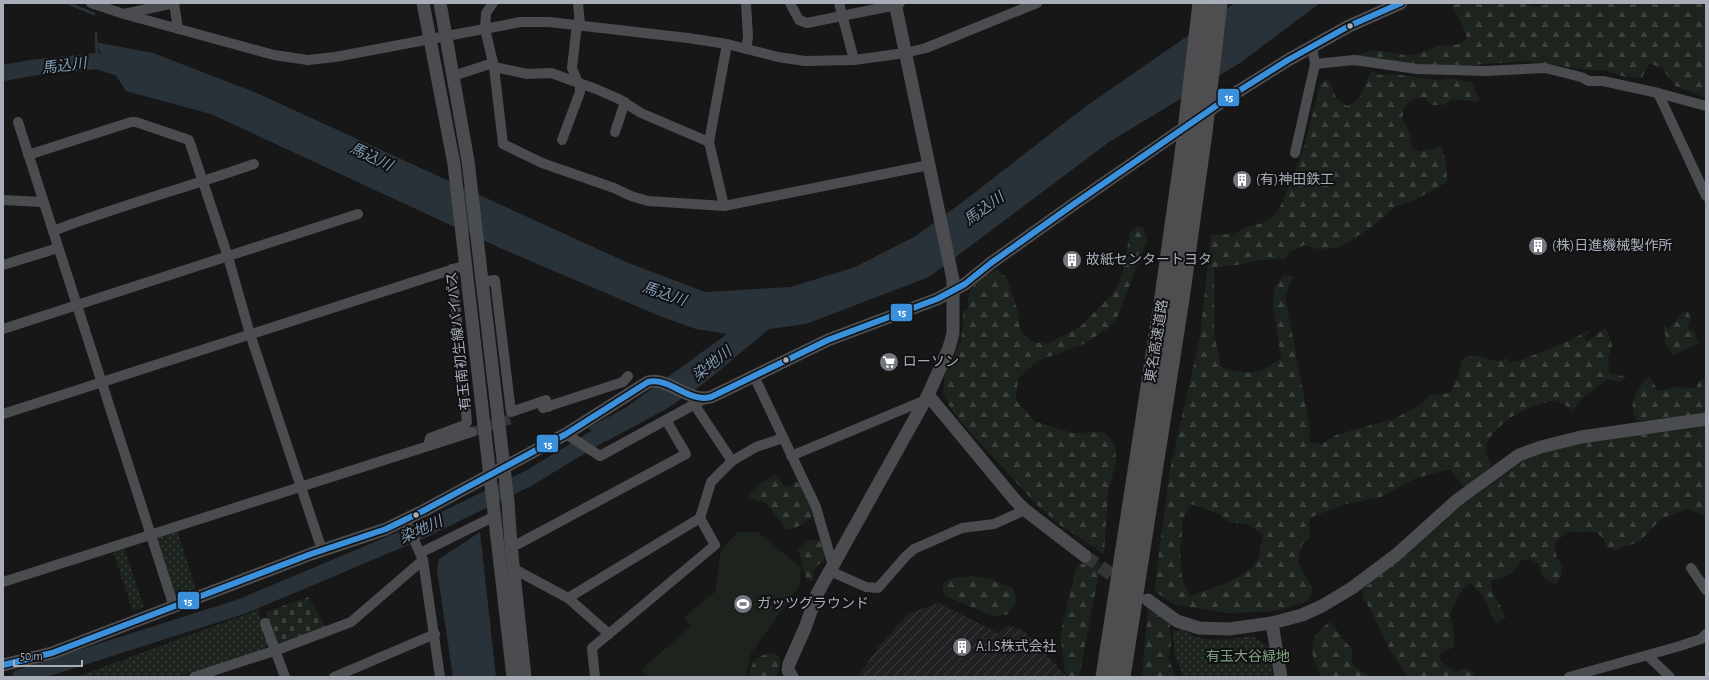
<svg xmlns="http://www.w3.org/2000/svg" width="1709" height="680" viewBox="0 0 1709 680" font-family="'Alegreya Sans','Noto Sans JP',sans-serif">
  <defs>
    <pattern id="industrial-furrows" width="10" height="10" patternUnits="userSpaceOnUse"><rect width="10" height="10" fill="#212123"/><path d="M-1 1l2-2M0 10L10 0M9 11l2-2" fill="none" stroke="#3e3f41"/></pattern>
    <pattern id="grass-dots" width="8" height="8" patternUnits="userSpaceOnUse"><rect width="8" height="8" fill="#1d241e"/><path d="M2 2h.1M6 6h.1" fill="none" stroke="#3b413d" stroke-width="1.8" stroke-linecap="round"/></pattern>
    <pattern id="forest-firs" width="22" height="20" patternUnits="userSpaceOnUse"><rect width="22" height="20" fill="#1d241e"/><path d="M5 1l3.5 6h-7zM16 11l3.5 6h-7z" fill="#3b413d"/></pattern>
    <pattern id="cemetery-stones" width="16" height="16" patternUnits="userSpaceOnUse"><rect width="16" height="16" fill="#1d241e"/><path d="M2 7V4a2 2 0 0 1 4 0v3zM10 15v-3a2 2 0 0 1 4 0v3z" fill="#3b413d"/></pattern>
  </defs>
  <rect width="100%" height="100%" fill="#171717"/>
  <!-- industrial -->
  <polygon fill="url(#industrial-furrows)" points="939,603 998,633 1008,626 1023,630 1067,677 858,677 878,647 909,613"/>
  <!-- grass -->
  <g fill="url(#grass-dots)">
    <polygon points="177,529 196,591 178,598 175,596 156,538"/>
    <polygon points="124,547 144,607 133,611 113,551"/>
    <polygon points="258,610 268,642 265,649 177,677 76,677"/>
    <path d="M1183,630C1205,645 1228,639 1253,636L1269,647L1273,677H1184L1175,657L1173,631Z"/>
  </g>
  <!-- forest -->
  <g fill="url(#forest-firs)" fill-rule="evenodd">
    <path d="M1451,3H1521L1535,7L1553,3L1706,4V98L1675,86L1663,69L1649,63L1642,78L1625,77L1604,70H1589L1528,61L1471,65H1415L1356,57C1376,45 1384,53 1405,55C1417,56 1424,51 1435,47C1448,42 1452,50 1467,39L1463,26Z"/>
    <path d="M1371,71L1380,75L1392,74L1438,80L1452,78L1473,83L1475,92L1480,97L1478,102L1452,99L1444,105H1431L1426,98C1411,96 1401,105 1403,120C1404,124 1408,127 1409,131C1411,136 1410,142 1411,147L1420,152L1441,146L1446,162L1447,182L1413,201L1396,206L1370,228L1338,248L1317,249L1305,245L1289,252L1285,259L1260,260L1237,265L1214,267V333L1221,367C1247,375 1260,377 1281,357L1273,306L1274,289L1283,275L1293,277L1285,296L1310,429L1309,442L1322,444L1336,435L1396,418L1420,405L1430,395L1450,393L1459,374L1462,359C1485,348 1489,368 1507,358L1510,362L1521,360L1562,344L1592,329L1584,337L1587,342L1604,329L1607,331L1612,345L1608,361L1609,373L1626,377L1620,382L1607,379L1583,398L1573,410L1556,400C1531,405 1505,416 1490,438C1487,441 1487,448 1485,452L1492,465L1468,486L1462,485L1450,469L1416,478L1381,497L1346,504L1309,518L1310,539L1302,544L1298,563L1313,589L1308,601L1276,611L1230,613L1176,605L1154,591L1170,469L1200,337L1211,235L1232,234L1250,226L1263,223L1273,217L1281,205L1304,148L1320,85L1325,79L1331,83L1336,98L1347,106C1363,101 1364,84 1371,71ZM1191,504L1219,514L1228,522L1246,524L1263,534C1261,542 1261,552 1258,559C1247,579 1210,589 1190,596L1182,579L1180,549L1182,535V521Z"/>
    <path d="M1137,226L1143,227L1147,241L1117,317L1109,327L1086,343L1037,361L1018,379L1016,400L1034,421L1073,433L1104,432L1115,444L1116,462L1108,492L1104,554L1060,525L1037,505L961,422L950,407L943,394L945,373L961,341L963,322V310L968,309C965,286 980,281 996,269L1007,278L1018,312L1020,329L1025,336L1033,342L1047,344L1080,327L1115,291L1123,271L1130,233Z"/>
    <polygon points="1684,311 1688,312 1691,318 1688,329 1694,330 1698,344 1673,355 1664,341 1666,337 1663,327 1666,326 1668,329"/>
    <path d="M1648,377L1651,378L1657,390L1661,391L1673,387L1696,388L1700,380L1706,379V414L1638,421C1626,406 1637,388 1648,377Z"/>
    <path d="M1706,425V516L1688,509L1662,518L1639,542L1614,550L1607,547L1603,538L1596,532H1568L1554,543L1557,559L1562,565L1561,576L1556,584L1544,579L1538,564L1530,559L1521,560C1515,572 1505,579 1492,580L1491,588L1506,617L1496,624L1482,594L1470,583C1457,592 1458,601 1450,613L1454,631V647L1441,653L1440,661L1455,672L1465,668L1474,673L1475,677H1409C1388,653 1379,623 1363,597L1362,590L1457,509L1524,461L1566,445Z"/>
    <path d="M774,475L778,476L784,486H790L796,481C807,490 811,505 812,518L794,529H786L766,503L749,498C751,487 765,482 774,475Z"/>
    <path d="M812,540L821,541L824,553V562C813,566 814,569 813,580H807C803,571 802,560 798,550L807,542Z"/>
    <polygon points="1092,559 1101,563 1079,677 1070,677 1065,672 1061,639 1062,627 1076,569 1079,564 1088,563"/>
    <polygon points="971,576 989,579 1013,588 1017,601 1008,614 995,617 943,595 943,583 950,579"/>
    <polygon points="1148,608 1170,623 1171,645 1168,658 1176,677 1142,677"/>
    <path d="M1330,622L1353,651L1351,662L1356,668L1372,677H1322C1309,654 1306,638 1330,622Z"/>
    <path d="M774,653L779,657L780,666L776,677H748C752,660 757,655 774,653Z"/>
  </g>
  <!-- cemetery -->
  <polygon fill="url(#cemetery-stones)" points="308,597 326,627 278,646 274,642 266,612"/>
  <!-- pitch -->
  <polygon fill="#1d241e" points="738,532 758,532 801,568 800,585 751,653 746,677 648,677 641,670 691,626 684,617 715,592 721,550"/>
  <!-- water -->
  <g fill="#2a3239">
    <polygon points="1235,3 1320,3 1240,63 1109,142 929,277 806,324 769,329 703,384 668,408 607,441 588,428 625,408 727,334 696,329 662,317 500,248 211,114 126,91 94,42 153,53 259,94 626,262 705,292 791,287 855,267 914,237 964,201 1085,107"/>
    <polygon points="480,532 496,677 453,677 437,570 439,559"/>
  </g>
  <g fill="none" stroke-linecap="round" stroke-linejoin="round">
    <!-- stream -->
    <g stroke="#2a3239" stroke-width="2.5">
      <polyline points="68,3 94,14"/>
      <polyline points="96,33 97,61"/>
    </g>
    <!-- river -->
    <g stroke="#2a3239" stroke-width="16">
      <polyline points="3,73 31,68 97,61 129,71"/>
      <polyline points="20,677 243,606 421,531 529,478 618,424"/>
    </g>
    <!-- minor-tunnel -->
    <polyline stroke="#343537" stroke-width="10" stroke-dasharray="10 5" stroke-linecap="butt" points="472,432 511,419"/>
    <!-- tertiary-tunnel -->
    <polyline stroke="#343537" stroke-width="13" stroke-dasharray="13 6" stroke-linecap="butt" points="1085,556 1125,584"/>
    <!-- minor -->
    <g stroke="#4b4c50" stroke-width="10">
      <polyline points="91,3 124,14 274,55 308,60 335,57 521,22 549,22 688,38 727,44 778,57 805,61 854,60 905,53 926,48 1037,3"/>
      <polyline points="174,3 178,29"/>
      <polyline points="493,3 486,13 485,29 494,67 503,144 542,163 614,188 631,196 648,201 724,206 929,165"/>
      <polyline points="578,3 580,25"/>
      <polyline points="746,3 748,37 746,49"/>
      <polyline points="790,3 799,20 807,23 896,5 900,3"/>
      <polyline points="839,3 854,60"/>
      <polyline points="124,14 174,3"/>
      <polyline points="577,24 572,68 578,83"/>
      <polyline points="1312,47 1315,64 1354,60 1417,69 1486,71 1545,68 1581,77 1589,81 1603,81 1658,93 1706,106"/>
      <polyline points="494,67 527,74 551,73 596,89 619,99 641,113 709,142"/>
      <polyline points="453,76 493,63"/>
      <polyline points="1658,93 1706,196"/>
      <polyline points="18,122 174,607"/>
      <polyline points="615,132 625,102"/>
      <polyline points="562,140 580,92 580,84"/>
      <polyline points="1295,153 1315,64"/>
      <polyline points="28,155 131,122 136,122 189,140 228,257 250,334 322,550"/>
      <polyline points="3,200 43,202"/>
      <polyline points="724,206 709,142 727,44"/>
      <path d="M53,231C119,206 188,187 254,164"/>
      <polyline points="3,265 58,248"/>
      <polyline points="482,282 495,280 511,412 546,400 548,407"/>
      <polyline points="3,329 358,214"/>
      <polyline points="754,376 816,507 833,566"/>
      <polyline points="694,404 732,461"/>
      <polyline points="543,408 623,382 628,376"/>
      <polyline points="3,414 466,265"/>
      <polyline points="566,434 600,456 706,398"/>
      <polyline points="428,446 430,438 465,425 467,422 452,269"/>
      <polyline points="791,456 923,401"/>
      <polyline points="405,520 423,560 440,677"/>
      <polyline points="511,546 518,544 686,454 666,420"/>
      <polyline points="420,553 495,516"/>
      <polyline points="1691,568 1706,590"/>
      <polyline points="514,569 568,598 609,634"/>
      <polyline points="830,571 866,587 878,588 906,556 914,549 962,528 994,524 1025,510"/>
      <polyline points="3,582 472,432"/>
      <polyline points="568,598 700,518"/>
      <polyline points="265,623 285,677"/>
      <polyline points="1648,656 1670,677"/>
      <polyline points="194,677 274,651 351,622 423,560"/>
      <polyline points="334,677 435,634"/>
      <polyline points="595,677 592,648 715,545 700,518 711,482 732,461 756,447 783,438"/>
      <polyline points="1569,677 1680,646 1701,639 1706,634"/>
    </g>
    <!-- tertiary -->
    <g stroke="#4b4c50" stroke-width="13">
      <polyline points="423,3 454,164 513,677"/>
      <polyline points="440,3 468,161 508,502 511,546 525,677"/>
      <polyline points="928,395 1015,500 1025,510 1085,556"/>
      <polyline points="1148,600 1177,621 1199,628 1229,629 1272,623 1302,615 1322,606 1352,588 1396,555 1456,501 1519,455 1541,447 1581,437 1706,419"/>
      <polyline points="1272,623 1281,677"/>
      <path d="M3,665L52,653L311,554L386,529L423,511L566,434L648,382C670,377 688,403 711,397L828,340L937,299L952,291L965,284L991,263L1074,204L1226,99L1288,60L1349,26L1401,3"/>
      <polyline points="792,677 788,670 789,664 805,628 817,594 928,395 949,348 953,333 953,280 895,3"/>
    </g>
    <!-- motorway -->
    <g stroke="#4e4e51" stroke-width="19">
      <polyline points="1105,677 1164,297 1185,147"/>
      <polyline points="1121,677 1180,299 1203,132"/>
    </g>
    <!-- motorway-bridge -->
    <g stroke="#4e4e51" stroke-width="19">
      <polyline points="1203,132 1218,3"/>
      <polyline points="1185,147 1202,3"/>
    </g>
    <!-- bus-1 casing -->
    <g stroke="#111113" stroke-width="9">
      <path id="bus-1" d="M3,665L52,653L311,554L386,529L423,511L566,434L648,382C670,377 688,403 711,397L828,340L937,299L952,291L965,284L991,263L1074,204L1226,99L1288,60L1349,26L1401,3"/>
    </g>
    <!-- bus-1 -->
    <use href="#bus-1" stroke="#3a90db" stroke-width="6"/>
  </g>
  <!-- icons -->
  <defs>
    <g id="building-disc" transform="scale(1)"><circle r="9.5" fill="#757880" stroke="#111113"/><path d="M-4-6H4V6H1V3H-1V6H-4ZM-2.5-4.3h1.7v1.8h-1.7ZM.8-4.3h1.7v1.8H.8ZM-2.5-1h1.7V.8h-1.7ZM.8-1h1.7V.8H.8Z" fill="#fff"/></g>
    <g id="supermarket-disc" transform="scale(1)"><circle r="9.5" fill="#757880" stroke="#111113"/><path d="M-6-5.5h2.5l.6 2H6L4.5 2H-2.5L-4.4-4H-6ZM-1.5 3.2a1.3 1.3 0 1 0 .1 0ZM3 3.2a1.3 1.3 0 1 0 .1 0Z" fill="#fff"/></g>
    <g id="stadium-disc" transform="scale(1)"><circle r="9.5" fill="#757880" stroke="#111113"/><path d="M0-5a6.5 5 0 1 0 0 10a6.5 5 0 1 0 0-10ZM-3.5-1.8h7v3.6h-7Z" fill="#fff"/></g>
  </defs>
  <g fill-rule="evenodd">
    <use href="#building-disc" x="1242" y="180"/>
    <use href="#building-disc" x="1538" y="246"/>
    <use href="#building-disc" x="1072" y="260"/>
    <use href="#supermarket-disc" x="889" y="362"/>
    <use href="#stadium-disc" x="743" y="604"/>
    <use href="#building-disc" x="962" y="647"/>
  </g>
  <!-- markers -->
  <g fill="#a8adb8" stroke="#111113" stroke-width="1.5">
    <circle cx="1350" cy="26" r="3.5"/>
    <circle cx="786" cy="360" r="3.5"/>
    <circle cx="416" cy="515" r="3.5"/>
  </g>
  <g text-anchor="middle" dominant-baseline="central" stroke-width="4" stroke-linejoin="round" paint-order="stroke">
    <!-- poi labels -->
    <g font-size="14" fill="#a8adb8" stroke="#111113" text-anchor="start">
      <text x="1256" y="180">(有)神田鉄工</text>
      <text x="1552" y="246">(株)日進機械製作所</text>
      <text x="1086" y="260">故紙センタートヨタ</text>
      <text x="903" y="362">ローソン</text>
      <text x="757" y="604">ガッツグラウンド</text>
      <text x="976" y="647">A.I.S株式会社</text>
    </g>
    <!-- street labels -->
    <g font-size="14" fill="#a8adb8" stroke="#111113">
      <text transform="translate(459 341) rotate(-96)">有玉南初生線バイパス</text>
      <text transform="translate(1157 341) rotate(-81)">東名高速道路</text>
    </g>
    <!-- park labels -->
    <g font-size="14" fill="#7fa381" stroke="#111113">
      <text x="1248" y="657">有玉大谷緑地</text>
    </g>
    <!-- water labels -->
    <g font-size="15" font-style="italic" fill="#7f9bb3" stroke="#111113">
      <text transform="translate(64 66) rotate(-7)">馬込川</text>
      <text transform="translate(371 157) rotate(26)">馬込川</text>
      <text transform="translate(984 209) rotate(-36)">馬込川</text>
      <text transform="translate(664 294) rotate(19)">馬込川</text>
      <text transform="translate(712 364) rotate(-38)">染地川</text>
      <text transform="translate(421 530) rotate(-24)">染地川</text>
    </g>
  </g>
  <g stroke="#111113" stroke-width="1.5">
    <rect x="1217" y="88" width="23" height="19" rx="4" fill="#3a90db"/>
    <rect x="890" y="303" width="23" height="19" rx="4" fill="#3a90db"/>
    <rect x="536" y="434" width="23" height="19" rx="4" fill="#3a90db"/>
    <rect x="177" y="591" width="23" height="19" rx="4" fill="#3a90db"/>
  </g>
  <g font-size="11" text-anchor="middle" font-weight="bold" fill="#fff">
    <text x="1229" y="101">15</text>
    <text x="902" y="316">15</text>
    <text x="548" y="448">15</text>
    <text x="188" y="605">15</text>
  </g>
  <!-- border -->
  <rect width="1709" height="680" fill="none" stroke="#a8adb8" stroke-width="8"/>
  <!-- scale -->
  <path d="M14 660v6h68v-6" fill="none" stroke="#a8adb8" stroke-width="2"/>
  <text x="20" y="660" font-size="12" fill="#a8adb8" stroke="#111113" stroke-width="3" paint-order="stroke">50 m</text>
</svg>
